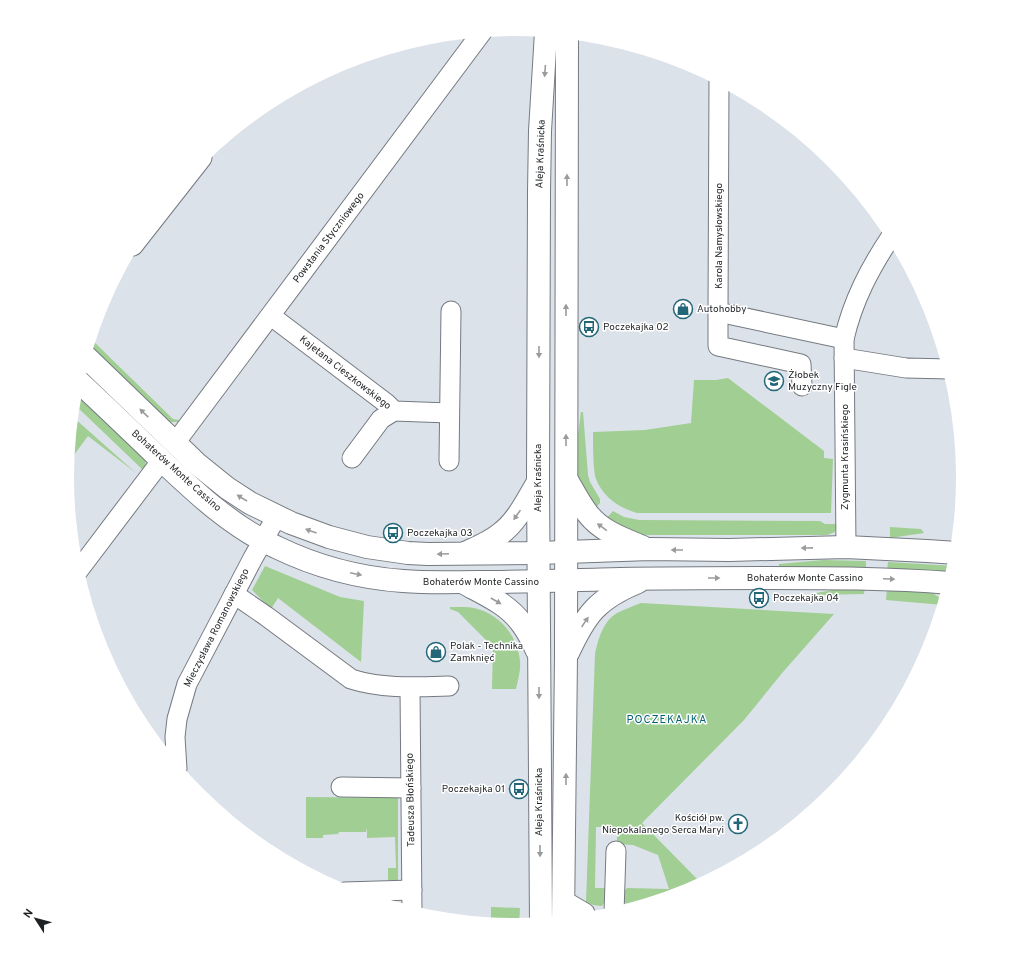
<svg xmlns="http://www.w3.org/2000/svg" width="1031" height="955" viewBox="0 0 1031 955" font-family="Overpass,sans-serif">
  <rect width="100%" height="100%" fill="#dce2e9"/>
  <!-- green -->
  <g fill="#a0ce93">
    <polygon points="91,339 173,419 179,420 178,422 167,422 89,347"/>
    <path d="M728,378L824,451V458L833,459L831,513H637C619,508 603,497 596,479C593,470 593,443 593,432L645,430L691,423L694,380H716Z"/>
    <polygon points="76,391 145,459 146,467 143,470 74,404"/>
    <polygon points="581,412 583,412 588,475 590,482 600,499 600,503 592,512 577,483 575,457"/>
    <polygon points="73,417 136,473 88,436 68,463"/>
    <polygon points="613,511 624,517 639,520 820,521 825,524 837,524 835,532 827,535 633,535 603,522"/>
    <polygon points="890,527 921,529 924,533 890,538"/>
    <polygon points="823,560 866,561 866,570 779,570 779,564"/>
    <polygon points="888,562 955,566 952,576 887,571"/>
    <polygon points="265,566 340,597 364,601 361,662 278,598 271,609 252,590"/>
    <polygon points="865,586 864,594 816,595 816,593 849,587"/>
    <polygon points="887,588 926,589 945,601 943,605 886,600"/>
    <path d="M641,603L834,614L783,672L744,720L642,823L702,884C689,891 643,910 630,906C626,905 623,901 621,897L624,891L627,888L669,889L658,855L633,845L617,844V827H596L595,888H607L606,900L602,906L593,905L586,902L595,654C598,640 603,621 617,613C625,609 633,606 641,603Z"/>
    <path d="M450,607C460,607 471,606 481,610C503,618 518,638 520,661C521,670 518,680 516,689H492L493,647L458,612L450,609Z"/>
    <polygon points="306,797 398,798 398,880 388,880 388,868 396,868 395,837 367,838 367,828 366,832 339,832 338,834 323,835 323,838 306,838"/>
    <polygon points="491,907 520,908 519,926 491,924"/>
  </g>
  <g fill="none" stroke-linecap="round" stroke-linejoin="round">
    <!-- minor casing -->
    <g stroke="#757a81" stroke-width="21">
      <g id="minor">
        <polyline points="719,80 718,312 844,339"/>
        <polyline points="133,246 202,158"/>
        <polyline points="718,312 718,346 801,364 802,386"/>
        <polyline points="271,316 386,403 394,411 449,413"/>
        <polyline points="844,358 906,368 949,369"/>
        <polyline points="175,443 482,32"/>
        <polyline points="352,458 381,419 394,411"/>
        <polyline points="449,461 451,311"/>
        <path d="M846,547L844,339C853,300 870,268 892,235"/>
        <polyline points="78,571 162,460"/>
        <path d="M234,594L266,616L351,679C382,689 416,687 449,686"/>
        <polyline points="410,688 412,912"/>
        <polyline points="177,769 175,737 177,719 187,684 253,558 277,516"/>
        <polyline points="341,787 411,788"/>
        <polyline points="344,892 412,890"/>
        <polyline points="563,900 585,913 576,920"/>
        <polyline points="614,913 616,851"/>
      </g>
    </g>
    <!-- major casing -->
    <g stroke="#757a81" stroke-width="24">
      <g id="major">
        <polyline points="86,357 196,463 227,488 250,503 291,523 329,537 367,547 408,553 428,554 538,553 650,549 729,550 846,547 927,551 957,553"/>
        <path d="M78,381C105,406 131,431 157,456C193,490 230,526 276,547C315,566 359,578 403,581C428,583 453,582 478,582C525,582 573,580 620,579C669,578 717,578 766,578C827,578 889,578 950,583"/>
        <path d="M567,480C574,492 580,504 588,514C602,532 624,539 643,547"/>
        <path d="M467,552C478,547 490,542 500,534C517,522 527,500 538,482"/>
        <path d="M464,583C484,594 508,604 522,624C528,632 533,642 537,651"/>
        <path d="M568,653C586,614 597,599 638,582"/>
        <polyline points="563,921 566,656 567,34"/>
        <polyline points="541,924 538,482 539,192 540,131 546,32"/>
      </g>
    </g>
    <!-- minor -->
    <use href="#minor" stroke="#fff" stroke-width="19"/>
    <!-- major -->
    <use href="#major" stroke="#fff" stroke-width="22"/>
  </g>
  <!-- one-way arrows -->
  <defs><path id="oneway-solid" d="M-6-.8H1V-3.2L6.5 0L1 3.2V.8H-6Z"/></defs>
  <g fill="#9a9c9c">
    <use href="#oneway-solid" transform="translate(545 71) rotate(94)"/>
    <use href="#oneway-solid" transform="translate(567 180) rotate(-90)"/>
    <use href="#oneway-solid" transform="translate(566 310) rotate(-90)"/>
    <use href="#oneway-solid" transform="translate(539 352) rotate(90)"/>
    <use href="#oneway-solid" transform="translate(144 413) rotate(-136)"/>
    <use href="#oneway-solid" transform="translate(566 440) rotate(-90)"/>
    <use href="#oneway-solid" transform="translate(242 498) rotate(-148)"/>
    <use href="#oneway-solid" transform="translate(517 515) rotate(125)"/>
    <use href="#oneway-solid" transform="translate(602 527) rotate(-144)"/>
    <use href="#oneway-solid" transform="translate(311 531) rotate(-160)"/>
    <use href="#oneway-solid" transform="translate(807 548) rotate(179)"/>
    <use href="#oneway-solid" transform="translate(677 550) rotate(-180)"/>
    <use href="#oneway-solid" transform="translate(443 554) rotate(178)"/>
    <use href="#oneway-solid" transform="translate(356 574) rotate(12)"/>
    <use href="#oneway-solid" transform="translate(714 578)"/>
    <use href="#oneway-solid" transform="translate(889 579) rotate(3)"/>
    <use href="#oneway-solid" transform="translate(496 601) rotate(30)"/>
    <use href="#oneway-solid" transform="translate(585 622) rotate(-56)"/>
    <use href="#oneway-solid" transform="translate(539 693) rotate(90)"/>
    <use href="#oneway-solid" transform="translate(566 779) rotate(-90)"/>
    <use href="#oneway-solid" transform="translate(540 851) rotate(89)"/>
  </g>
  <!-- icons -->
  <defs>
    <g id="shop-ring" transform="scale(1)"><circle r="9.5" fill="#fff" stroke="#236678" stroke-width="1.5"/><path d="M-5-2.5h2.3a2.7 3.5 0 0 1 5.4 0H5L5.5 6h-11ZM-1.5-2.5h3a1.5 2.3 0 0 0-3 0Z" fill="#236678"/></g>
    <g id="bus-ring" transform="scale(1)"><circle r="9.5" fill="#fff" stroke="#236678" stroke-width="1.5"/><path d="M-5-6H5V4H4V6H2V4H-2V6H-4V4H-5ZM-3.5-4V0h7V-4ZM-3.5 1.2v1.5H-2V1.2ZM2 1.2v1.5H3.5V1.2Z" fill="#236678"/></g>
    <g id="school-ring" transform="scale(1)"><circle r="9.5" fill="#fff" stroke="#236678" stroke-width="1.5"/><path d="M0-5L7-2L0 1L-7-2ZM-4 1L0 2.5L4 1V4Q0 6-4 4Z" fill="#236678"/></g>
    <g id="church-ring" transform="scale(1)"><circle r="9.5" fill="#fff" stroke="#236678" stroke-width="1.5"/><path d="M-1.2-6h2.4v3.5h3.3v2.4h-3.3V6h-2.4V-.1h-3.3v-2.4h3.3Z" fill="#236678"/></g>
  </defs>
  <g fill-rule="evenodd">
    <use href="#shop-ring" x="683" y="309"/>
    <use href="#bus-ring" x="589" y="327"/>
    <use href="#school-ring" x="774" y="381"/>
    <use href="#bus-ring" x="393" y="533"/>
    <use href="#bus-ring" x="759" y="598"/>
    <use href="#shop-ring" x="436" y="652"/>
    <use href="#bus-ring" x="519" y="789"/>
    <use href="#church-ring" x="738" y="824"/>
  </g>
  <g text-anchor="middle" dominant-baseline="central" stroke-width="3" stroke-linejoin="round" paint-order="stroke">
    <!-- street labels -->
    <g font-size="10" fill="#1f2224" stroke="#fff">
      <text transform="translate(541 154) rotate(-88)">Aleja Kraśnicka</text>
      <text transform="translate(719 236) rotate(-90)">Karola Namysłowskiego</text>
      <text transform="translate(329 238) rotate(-53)">Powstania Styczniowego</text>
      <text transform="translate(345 373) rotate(38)">Kajetana Cieszkowskiego</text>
      <text transform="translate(845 457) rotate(-90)">Zygmunta Krasińskiego</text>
      <text transform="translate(176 471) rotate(42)">Bohaterów Monte Cassino</text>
      <text transform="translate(538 478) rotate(-90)">Aleja Kraśnicka</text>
      <text x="805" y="578">Bohaterów Monte Cassino</text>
      <text x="481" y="582">Bohaterów Monte Cassino</text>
      <text transform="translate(217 628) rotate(-63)">Mieczysława Romanowskiego</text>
      <text transform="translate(411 800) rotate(-91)">Tadeusza Błońskiego</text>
      <text transform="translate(539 802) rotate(-90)">Aleja Kraśnicka</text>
    </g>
    <!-- poi labels -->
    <g font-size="10" fill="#1f2224" stroke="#fff" text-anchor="start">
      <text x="697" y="309">Autohobby</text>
      <text x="603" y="327">Poczekajka 02</text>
      <text x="788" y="375">Żłobek<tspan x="788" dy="12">Muzyczny Figle</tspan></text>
      <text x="407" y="533">Poczekajka 03</text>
      <text x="773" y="598">Poczekajka 04</text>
      <text x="450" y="646">Polak - Technika<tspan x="450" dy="12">Zamknięć</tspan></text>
      <text x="505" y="789" text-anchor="end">Poczekajka 01</text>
      <text x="724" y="818" text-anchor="end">Kościół pw.<tspan x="724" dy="12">Niepokalanego Serca Maryi</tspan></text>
    </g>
    <!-- neighbourhood labels -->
    <g font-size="11" letter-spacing="1" fill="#076074" stroke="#fff">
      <text x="667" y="720">POCZEKAJKA</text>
    </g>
  </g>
  <!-- crop -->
  <path d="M0 0H1031V955H0ZM74 477a441 441 0 1 1 882 0a441 441 0 1 1-882 0Z" fill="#fff" fill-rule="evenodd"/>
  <!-- north arrow -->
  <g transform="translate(36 919) rotate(306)" stroke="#ffffff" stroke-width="3" paint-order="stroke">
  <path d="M0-3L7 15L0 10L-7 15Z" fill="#1f2224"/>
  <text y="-6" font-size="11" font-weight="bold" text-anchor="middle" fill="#1f2224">N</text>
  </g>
</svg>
